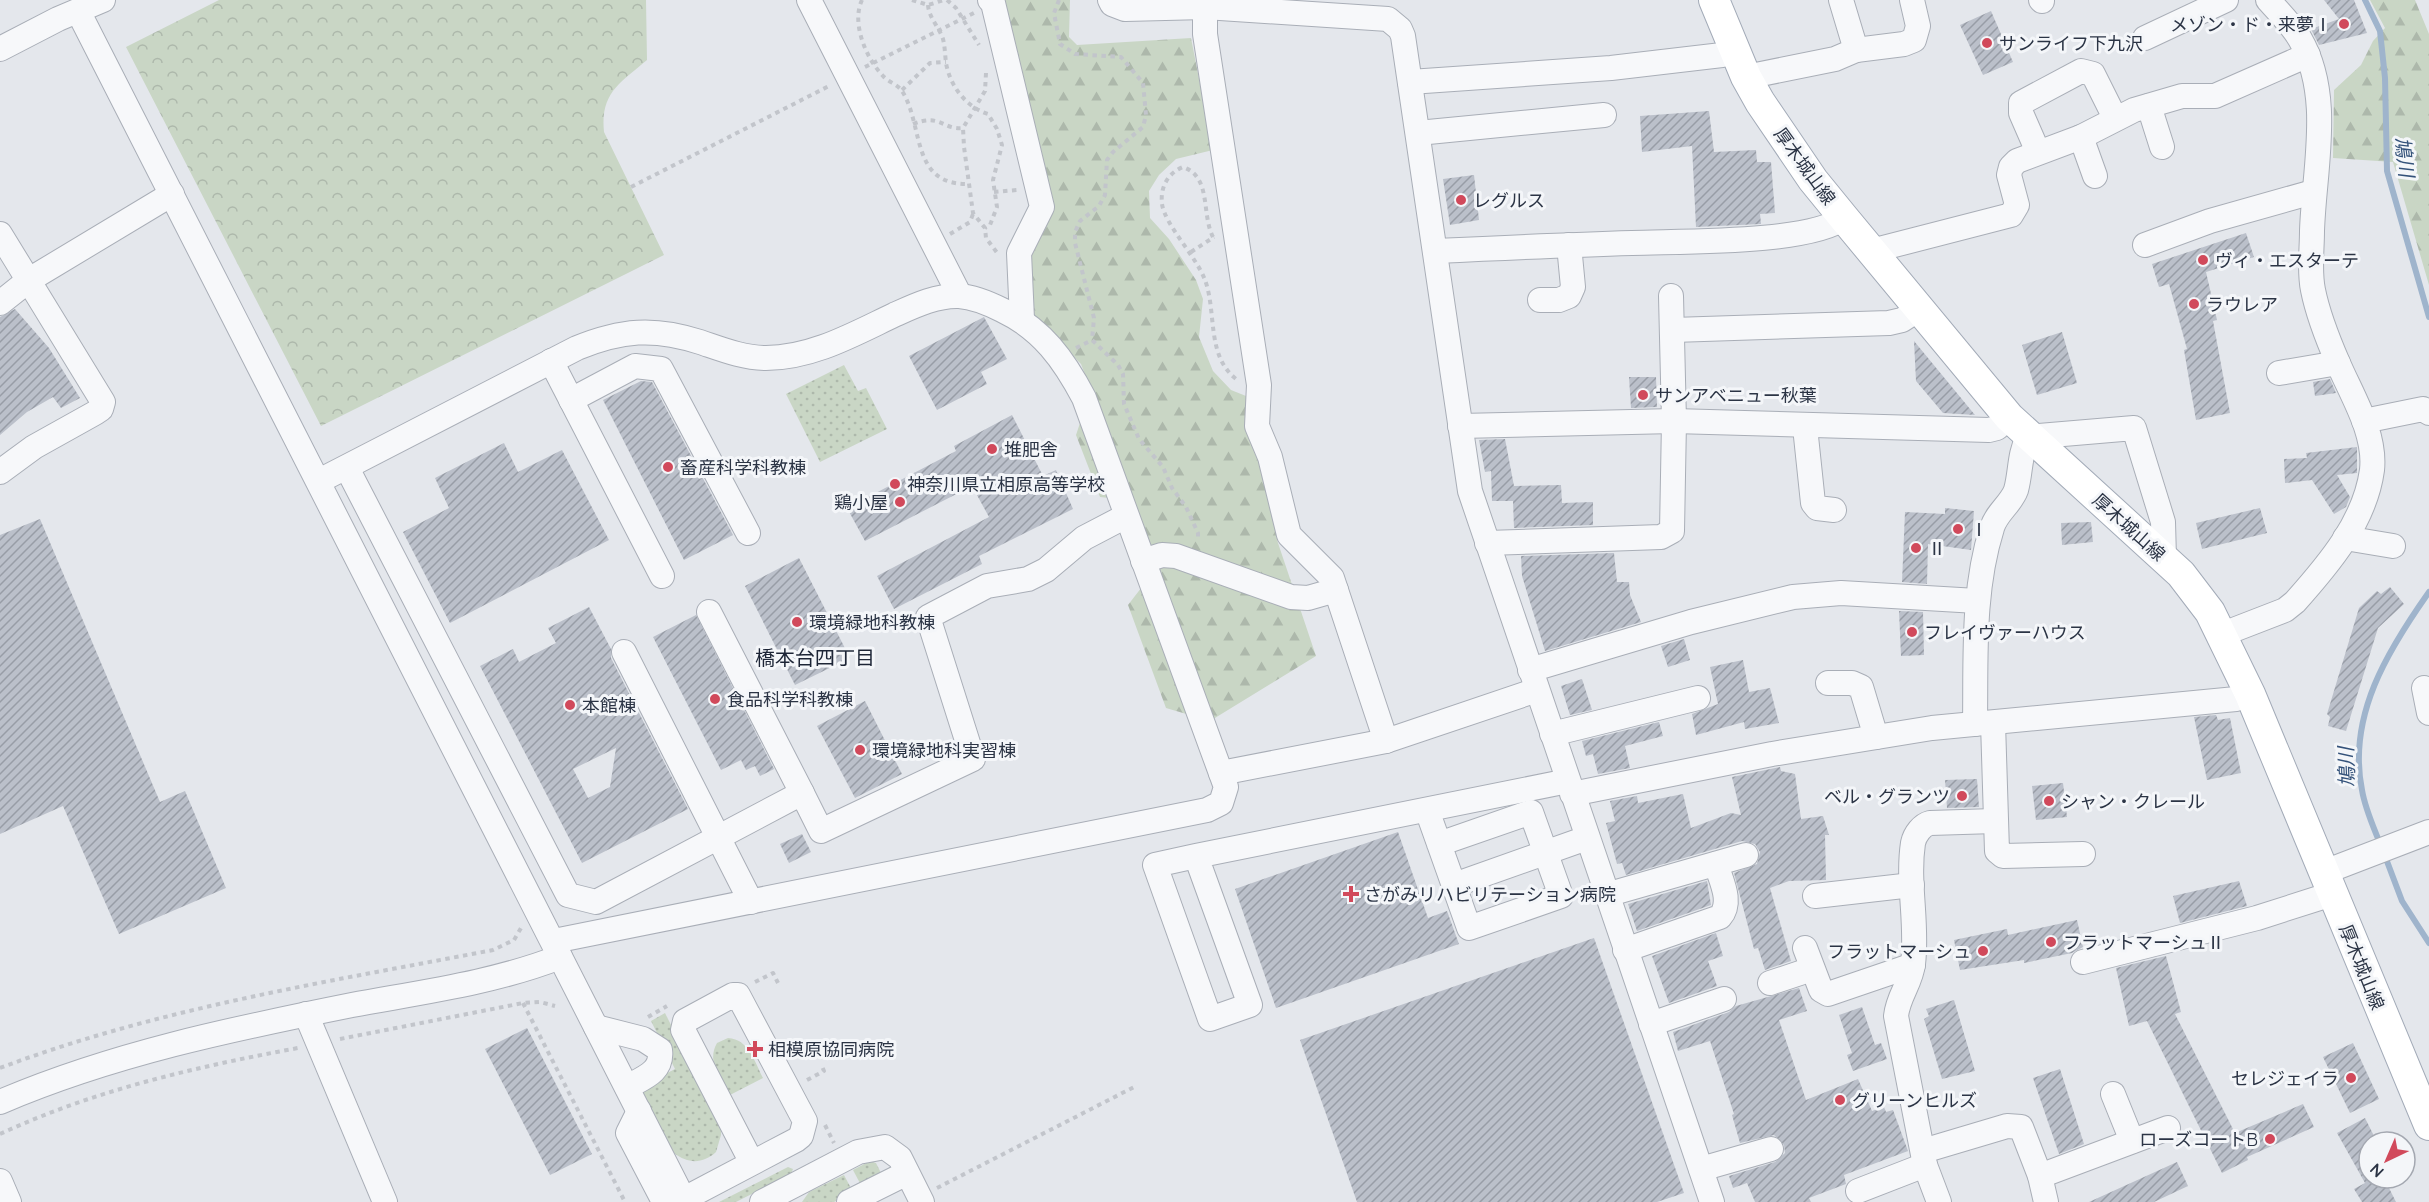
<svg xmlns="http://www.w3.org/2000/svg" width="2429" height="1202" viewBox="0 0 2429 1202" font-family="Quicksand,'Noto Sans JP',sans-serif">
  <defs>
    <pattern id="grass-dots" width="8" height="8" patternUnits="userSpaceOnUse" patternTransform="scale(1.5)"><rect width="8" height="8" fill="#c9d6c5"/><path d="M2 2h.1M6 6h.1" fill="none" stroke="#adb8ab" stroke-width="1.8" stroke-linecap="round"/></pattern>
    <pattern id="forest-firs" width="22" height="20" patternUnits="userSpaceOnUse" patternTransform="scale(1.5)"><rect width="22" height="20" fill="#c9d6c5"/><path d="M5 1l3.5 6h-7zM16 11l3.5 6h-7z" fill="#adb8ab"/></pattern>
    <pattern id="park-crowns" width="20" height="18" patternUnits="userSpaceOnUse" patternTransform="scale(1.5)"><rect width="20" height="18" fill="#c9d6c5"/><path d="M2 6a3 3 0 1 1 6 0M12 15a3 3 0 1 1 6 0" fill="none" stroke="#adb8ab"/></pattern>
    <pattern id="building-hatch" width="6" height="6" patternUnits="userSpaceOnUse" patternTransform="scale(1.5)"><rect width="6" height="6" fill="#bbc0ca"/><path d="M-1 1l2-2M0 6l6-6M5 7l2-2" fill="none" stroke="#989da6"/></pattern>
  </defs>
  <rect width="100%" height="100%" fill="#e4e7ec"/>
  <!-- grass -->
  <g fill="url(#grass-dots)">
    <polygon points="844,365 858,391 866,388 887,429 820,462 786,394"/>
    <path d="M665,1013L721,1125V1135L716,1152C703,1164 688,1164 674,1153L640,1087L675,1069L651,1021Z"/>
    <path d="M728,1038C749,1039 755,1063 763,1078L730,1095C721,1079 706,1062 717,1043Z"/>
    <polygon points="870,1161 876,1163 881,1173 862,1187 853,1170"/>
    <polygon points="788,1167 793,1169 791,1174 736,1202 719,1202"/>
    <polygon points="844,1175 853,1192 834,1202 802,1202 809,1192"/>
  </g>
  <!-- forest -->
  <g fill="url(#forest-firs)">
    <polygon points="1004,0 1070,0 1069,37 1077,45 1191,38 1213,150 1176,159 1159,175 1149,191 1150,218 1169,239 1196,280 1203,299 1199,337 1213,371 1231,390 1246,396 1278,543 1316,656 1210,721 1166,708 1128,605 1155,570 1128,500 1100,497 1076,435 1091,390 1081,364 1034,317 1030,258 1054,208"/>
    <polygon points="2370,0 2415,0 2429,34 2429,285 2393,162 2333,158 2334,90 2361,65 2373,41 2385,28"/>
  </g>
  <!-- park -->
  <path fill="url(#park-crowns)" d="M219,0H646L647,60C620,83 600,93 604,132L664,255L321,426L126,47Z"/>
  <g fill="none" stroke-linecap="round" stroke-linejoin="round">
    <!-- stream -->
    <g stroke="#9fb4cc" stroke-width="6">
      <polyline points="2365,0 2380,31 2385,78 2387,171 2429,317"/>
      <path d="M2381,846C2374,828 2365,809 2362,790C2347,716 2388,650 2429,592"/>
      <polyline points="2385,856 2402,901 2429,943"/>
    </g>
  </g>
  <!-- building -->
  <g fill="url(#building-hatch)" fill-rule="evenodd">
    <polygon points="2324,0 2354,0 2367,33 2319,45 2311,29 2339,19"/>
    <polygon points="1991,11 2013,62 1983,75 1960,25"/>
    <polygon points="1709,111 1714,152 1756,150 1757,162 1771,162 1775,213 1760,214 1761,224 1696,227 1692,146 1642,152 1640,116"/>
    <polygon points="1474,175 1479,220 1450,225 1443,179"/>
    <polygon points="2246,233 2254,257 2206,272 2217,320 2213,321 2230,413 2196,420 2184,350 2187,349 2169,284 2159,287 2152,264"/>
    <polygon points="15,309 49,348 80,398 61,408 53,397 27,412 0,435 0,317"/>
    <polygon points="984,317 1007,359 981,372 987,384 937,410 909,356"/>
    <polygon points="2062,332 2077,383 2037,395 2022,345"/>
    <polygon points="1914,341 1975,415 1943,413 1916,381"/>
    <polygon points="1629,377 1656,377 1657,407 1631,408"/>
    <polygon points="2330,379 2336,393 2315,396 2313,382"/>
    <polygon points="641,381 652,382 733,535 684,560 603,400"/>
    <polygon points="1012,415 1043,476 1056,470 1073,509 979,556 982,564 894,609 877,576 989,517 972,486 865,541 847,508 956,451 954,446"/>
    <polygon points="1505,439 1514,486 1561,485 1562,503 1593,502 1593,525 1514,528 1513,501 1492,501 1491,471 1485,472 1479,440"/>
    <polygon points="504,443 518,472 562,450 609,540 450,623 403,532 449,508 435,478"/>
    <polygon points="2357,447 2357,473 2337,475 2350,497 2346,507 2334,514 2312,480 2285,483 2284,459 2307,458 2306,453"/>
    <polygon points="1945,508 1974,511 1971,550 1928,544 1927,584 1902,582 1905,512 1945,514"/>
    <polygon points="2260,508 2267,533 2202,549 2196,523"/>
    <polygon points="40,519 160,802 185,791 226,888 119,934 63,806 0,834 0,535"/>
    <polygon points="2091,522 2093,542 2062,545 2061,523"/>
    <polygon points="1614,553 1617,582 1629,582 1630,595 1641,622 1545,651 1522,576 1521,556"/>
    <polygon points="799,558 850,658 795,685 745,586"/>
    <polygon points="2390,587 2404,604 2378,628 2346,731 2328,726 2330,717 2327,714 2359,608 2377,591 2381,594"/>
    <path d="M589,607L611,649V658L688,809L582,863L480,666L513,649L519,662L556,643L548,628ZM616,748L610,787L588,798L573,769Z"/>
    <polygon points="1899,611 1923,612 1924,655 1901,656"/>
    <polygon points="696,615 774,769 760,776 755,766 746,770 741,760 721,770 653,637"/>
    <polygon points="1684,639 1690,660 1668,667 1661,646"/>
    <polygon points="1743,660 1749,692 1770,688 1779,723 1745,729 1744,722 1696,735 1692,714 1718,704 1710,667"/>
    <polygon points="1582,679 1592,710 1570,715 1561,686"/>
    <polygon points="865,701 902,774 855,798 817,726"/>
    <polygon points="2216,715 2218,720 2230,718 2241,773 2207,780 2194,717"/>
    <polygon points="1659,722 1663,736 1625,746 1630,768 1598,774 1593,754 1586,756 1582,741"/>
    <polygon points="1780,767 1781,771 1795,774 1801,819 1823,816 1829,835 1825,835 1826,880 1789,881 1770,888 1791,961 1765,970 1758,948 1754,949 1734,873 1757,864 1760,852 1755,844 1742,841 1626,875 1622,863 1617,864 1606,823 1615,821 1610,801 1637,796 1638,803 1683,794 1691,828 1731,813 1741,815 1732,777"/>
    <polygon points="1977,779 1979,807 1947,808 1945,780"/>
    <polygon points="2063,783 2067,817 2036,820 2032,786"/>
    <polygon points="1398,832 1428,918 1447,911 1459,944 1276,1008 1235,889"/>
    <polygon points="802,834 811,852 789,863 780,844"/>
    <polygon points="1707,881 1711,905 1637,931 1628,904"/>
    <polygon points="2239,881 2247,906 2180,923 2173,896"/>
    <polygon points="2077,920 2083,947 2072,953 2024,963 2024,960 1960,970 1954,940 2007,929 2008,935"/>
    <polygon points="1716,933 1723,956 1708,961 1717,986 1669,1003 1652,956"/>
    <polygon points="1594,938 1684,1193 1657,1202 1357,1202 1300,1040"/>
    <polygon points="2166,956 2181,1012 2175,1014 2235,1133 2303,1104 2314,1127 2247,1157 2248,1160 2222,1173 2147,1021 2129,1026 2116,968"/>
    <polygon points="1799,988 1807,1011 1779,1020 1806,1100 1858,1079 1872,1111 1884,1107 1886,1112 1893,1110 1908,1151 1844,1175 1846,1184 1809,1198 1811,1202 1755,1202 1747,1183 1733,1188 1729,1176 1775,1162 1785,1153 1784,1145 1774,1135 1740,1143 1732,1115 1734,1114 1710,1041 1678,1051 1673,1032 1729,1012 1736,1006"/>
    <polygon points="1954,1000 1975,1071 1942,1079 1924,1019 1929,1016 1926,1009"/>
    <polygon points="1862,1007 1875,1045 1881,1043 1887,1059 1853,1071 1847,1055 1852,1053 1839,1015"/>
    <polygon points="527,1028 592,1154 550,1175 485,1049"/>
    <polygon points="2353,1043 2379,1099 2350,1113 2323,1057"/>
    <polygon points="2060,1069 2084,1144 2059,1154 2033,1078"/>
    <polygon points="2365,1118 2377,1142 2369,1142 2369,1178 2384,1178 2396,1202 2362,1202 2354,1189 2365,1183 2337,1133"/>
    <polygon points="2177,1162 2188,1186 2154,1202 2089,1202"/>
  </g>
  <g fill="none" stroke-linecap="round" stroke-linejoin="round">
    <!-- minor casing -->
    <g stroke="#a9aeb7" stroke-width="26">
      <g id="minor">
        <polyline points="809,0 960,296"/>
        <polyline points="990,0 993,3 1042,207 1019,253 1022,319"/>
        <polyline points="1110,0 1112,4 1125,9 1205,7 1388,19 1400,29 1403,36 1470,491 1712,1202"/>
        <polyline points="2041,0 2042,1"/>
        <polyline points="1205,7 1205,34 1259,385 1257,426 1270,457 1289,535 1332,578 1386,741"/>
        <polyline points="78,11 685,1202"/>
        <polyline points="2145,38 2226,0"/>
        <polyline points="0,49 58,19 103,0"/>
        <polyline points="1856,50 1904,44 1914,40 1918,26 1912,0"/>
        <polyline points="1746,77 1835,59 1856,50 1841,0"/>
        <polyline points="1410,82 1611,68 1722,55 1735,51"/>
        <polyline points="2149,106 2162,147"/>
        <polyline points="1418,133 1604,115"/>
        <polyline points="2081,137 2095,176"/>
        <polyline points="2038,152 2021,113 2021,103 2081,71 2093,74 2115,118"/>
        <polyline points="0,234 103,402 101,409 95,413 34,447 0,472"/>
        <polyline points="2145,245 2210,221 2313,192"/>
        <path d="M1435,251C1500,248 1566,245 1632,243C1680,241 1808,244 1844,218"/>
        <polyline points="1871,251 2011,215 2017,205 2009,175 2011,167 2017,161 2081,137 2134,110 2182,96 2215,96 2308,55"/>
        <polyline points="1540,300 1559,300 1569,296 1573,287 1569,245"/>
        <polyline points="0,303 29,280 172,194"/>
        <polyline points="1673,330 1889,323 1902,320 1919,309"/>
        <polyline points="551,361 662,576"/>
        <polyline points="2279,373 2338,363"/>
        <polyline points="571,400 635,366 661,369 748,533"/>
        <polyline points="2364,421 2423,409 2429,413"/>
        <polyline points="1460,426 1674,421 1989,430 1997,428 2009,417"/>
        <polyline points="1805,427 1813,503 1817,508 1834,510"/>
        <polyline points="347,468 568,895 596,902 802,793 821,831 973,759 928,617 987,586 1028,579 1046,570 1084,538 1126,516"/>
        <path d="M319,481L577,348C621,330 654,327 700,342C721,349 743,358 766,358C812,358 854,334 894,315C914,306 937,295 959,296C973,297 990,304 1002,310C1042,329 1064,360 1084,398L1226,787L1221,803L1207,810L554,941"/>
        <polyline points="2345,538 2393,546"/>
        <polyline points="1487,543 1661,537 1672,531 1674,421 1671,296"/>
        <polyline points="1143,561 1162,555 1176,556 1291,597 1308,598 1336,590"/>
        <polyline points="709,612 802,793"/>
        <path d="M2223,634L2285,610L2295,602C2328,565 2365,522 2372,470C2376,433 2352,396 2338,363C2328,340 2318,315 2313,290C2309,271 2312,250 2312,231C2314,168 2333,96 2300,39C2292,25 2279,12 2268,0"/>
        <polyline points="624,652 751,902"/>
        <polyline points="1530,670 1691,622 1793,597 1841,593 1977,601"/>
        <polyline points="1828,683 1852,683 1861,687 1876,737"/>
        <polyline points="2424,688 2429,713"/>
        <polyline points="1993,723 1997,851 2003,856 2083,854"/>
        <path d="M1975,724C1976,659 1972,591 1992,528C1996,513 2011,504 2016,490C2021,472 2019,455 2028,437L2134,428L2163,522L2164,558"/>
        <polyline points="1552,734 1698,698"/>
        <polyline points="1221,773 1386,741 1537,690"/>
        <polyline points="1572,794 1772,754 1932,728 2236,699 2250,694"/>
        <polyline points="1427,810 1469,928 1561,896 1531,812 1439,844"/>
        <polyline points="1196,856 1250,1005 1210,1019 1155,865 1196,856 1568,781"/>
        <polyline points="2322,873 2429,832"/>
        <polyline points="1454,885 1587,838"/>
        <polyline points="1606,895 1746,855"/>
        <polyline points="1815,896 1912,885"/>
        <polyline points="1805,948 1821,990 1828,994 1913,965"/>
        <path d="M1625,950L1720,917C1733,902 1721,881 1716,864"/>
        <polyline points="2083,962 2257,918 2332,894"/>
        <polyline points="1770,983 1812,969"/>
        <polyline points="306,1014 385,1202"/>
        <polyline points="1651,1024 1724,999"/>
        <path d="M596,1027L643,1039L660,1050C663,1072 643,1078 627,1087"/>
        <polyline points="2113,1094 2132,1141"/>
        <path d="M0,1102C112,1054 232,1029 352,1005C422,992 493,983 560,957"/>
        <polyline points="639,1111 628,1133 661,1196 684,1199 796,1140 801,1136 805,1121 738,995 733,995 685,1021 683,1030 752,1163"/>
        <polyline points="1923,1151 2007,1126 2021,1127 2040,1176 2046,1202"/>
        <polyline points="1701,1169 1771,1149"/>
        <polyline points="2040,1176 2168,1128"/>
        <polyline points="0,1181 9,1202"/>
        <polyline points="1858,1191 1925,1165"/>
        <polyline points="762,1202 858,1152 885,1147 900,1158 922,1202"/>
        <polyline points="849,1202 907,1173"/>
        <path d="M1939,1202L1925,1165L1896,1016C1898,996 1911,983 1913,964C1918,924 1907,883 1913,843C1915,834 1922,825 1930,823L1995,821"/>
      </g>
    </g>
    <!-- major casing -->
    <g stroke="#a3abb8" stroke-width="32">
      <polyline id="major" points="1714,0 1746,77 1760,102 1813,180 1844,218 2009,417 2181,574 2210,612 2250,694 2429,1125"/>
    </g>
    <!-- path -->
    <g stroke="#c2c5cb" stroke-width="4" stroke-dasharray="4.5 4.5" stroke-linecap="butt">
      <path d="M862,0C851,23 866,59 884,77C889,82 898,85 902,91C924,125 910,185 968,184"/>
      <polyline points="912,0 928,5 944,0"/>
      <polyline points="947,0 956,8 979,45"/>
      <polyline points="1059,0 1054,13 1060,44 1075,54 1121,57 1143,83 1146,115 1143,127 1113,152 1107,160 1105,195 1099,206 1080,221 1075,232 1075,243 1094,318 1092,340 1118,365 1123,374 1124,404 1139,439 1163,467 1172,488 1186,507 1198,533 1198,541"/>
      <path d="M928,5C929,18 939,27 943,39C945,47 945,55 946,63C950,86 966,107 988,114L997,129L1002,145L993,180L997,207L990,225L985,228"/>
      <polyline points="865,67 974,13"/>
      <polyline points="986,73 985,91 963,128 964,147 973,213 985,228 986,238 998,254"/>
      <polyline points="902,90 930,63 946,62"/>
      <path d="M913,124C941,113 942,130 963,128"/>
      <polyline points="631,187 829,86"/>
      <polyline points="994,192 1017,190"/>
      <polyline points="950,234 970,222 973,214"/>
      <path d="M1213,237C1201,214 1212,177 1183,167C1168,173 1160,187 1162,204C1165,225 1196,256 1205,280C1217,313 1206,355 1236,379"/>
      <polyline points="1191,252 1214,237"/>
      <polyline points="1076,348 1092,340"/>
      <polyline points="755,982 773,973 778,983"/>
      <polyline points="523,1003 625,1202"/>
      <polyline points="648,1017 667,1006"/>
      <polyline points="340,1039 523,1003 540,1002 555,1006"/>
      <path d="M0,1068C159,1008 327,982 493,950L514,940L521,928"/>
      <polyline points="807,1080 824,1071 821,1064"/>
      <polyline points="825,1125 834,1143"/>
      <path d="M0,1134C95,1090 195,1067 298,1048"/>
      <polyline points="937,1188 1136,1086"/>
    </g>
    <!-- minor -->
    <use href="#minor" stroke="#f7f8fa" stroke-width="24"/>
    <!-- major -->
    <use href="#major" stroke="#fff" stroke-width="30"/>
  </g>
  <!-- markers -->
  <g fill="#d1495b" stroke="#f4f6f9" stroke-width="2">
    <circle cx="2344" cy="24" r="6"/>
    <circle cx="1987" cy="43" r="6"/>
    <circle cx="1461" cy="200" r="6"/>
    <circle cx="2203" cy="260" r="6"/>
    <circle cx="2194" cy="304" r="6"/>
    <circle cx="1643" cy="395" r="6"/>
    <circle cx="992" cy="449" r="6"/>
    <circle cx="668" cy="467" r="6"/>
    <circle cx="895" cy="484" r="6"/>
    <circle cx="900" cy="502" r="6"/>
    <circle cx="1958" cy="529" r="6"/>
    <circle cx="1916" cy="548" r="6"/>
    <circle cx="797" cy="622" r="6"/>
    <circle cx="1912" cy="632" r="6"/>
    <circle cx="715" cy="699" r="6"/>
    <circle cx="570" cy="705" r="6"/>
    <circle cx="860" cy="750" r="6"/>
    <circle cx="1962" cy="796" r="6"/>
    <circle cx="2049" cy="801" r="6"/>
    <path d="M1348 885h6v6h6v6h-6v6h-6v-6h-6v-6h6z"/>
    <circle cx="2051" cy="942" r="6"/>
    <circle cx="1983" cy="951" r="6"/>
    <path d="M752 1040h6v6h6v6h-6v6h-6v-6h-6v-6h6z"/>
    <circle cx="2351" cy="1078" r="6"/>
    <circle cx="1840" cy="1100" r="6"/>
    <circle cx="2270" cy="1139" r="6"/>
  </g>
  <g text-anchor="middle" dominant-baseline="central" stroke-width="6" stroke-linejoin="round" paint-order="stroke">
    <!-- poi labels -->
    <g font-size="18" fill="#2b3445" stroke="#f4f6f9" text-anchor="start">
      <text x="2332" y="24" text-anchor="end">メゾン・ド・来夢Ⅰ</text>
      <text x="1999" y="43">サンライフ下九沢</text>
      <text x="1473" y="200">レグルス</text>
      <text x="2215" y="260">ヴィ・エスターテ</text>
      <text x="2206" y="304">ラウレア</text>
      <text x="1655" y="395">サンアベニュー秋葉</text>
      <text x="1004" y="449">堆肥舎</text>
      <text x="680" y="467">畜産科学科教棟</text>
      <text x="907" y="484">神奈川県立相原高等学校</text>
      <text x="888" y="502" text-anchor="end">鶏小屋</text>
      <text x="1970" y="529">Ⅰ</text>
      <text x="1928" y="548">Ⅱ</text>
      <text x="809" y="622">環境緑地科教棟</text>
      <text x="1924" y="632">フレイヴァーハウス</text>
      <text x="727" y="699">食品科学科教棟</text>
      <text x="582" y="705">本館棟</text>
      <text x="872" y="750">環境緑地科実習棟</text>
      <text x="1950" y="796" text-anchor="end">ベル・グランツ</text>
      <text x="2061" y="801">シャン・クレール</text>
      <text x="1364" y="894">さがみリハビリテーション病院</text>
      <text x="2063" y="942">フラットマーシュⅡ</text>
      <text x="1971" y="951" text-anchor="end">フラットマーシュ</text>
      <text x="768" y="1049">相模原協同病院</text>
      <text x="2339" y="1078" text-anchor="end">セレジェイラ</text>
      <text x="1852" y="1100">グリーンヒルズ</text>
      <text x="2258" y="1139" text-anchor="end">ローズコートB</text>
    </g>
    <!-- street labels -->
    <g font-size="18" fill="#2b3445" stroke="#f4f6f9">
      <text transform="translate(1805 166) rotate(54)">厚木城山線</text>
      <text transform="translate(2129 527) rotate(42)">厚木城山線</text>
      <text transform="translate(2362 967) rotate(68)">厚木城山線</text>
    </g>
    <!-- water labels -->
    <g font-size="20" font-style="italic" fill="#34527a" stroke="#f4f6f9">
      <text transform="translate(2405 157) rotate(83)">鳩川</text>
      <text transform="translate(2346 767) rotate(-92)">鳩川</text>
    </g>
    <!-- neighbourhood labels -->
    <g font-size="20" fill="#1d2536" stroke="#f4f6f9">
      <text x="815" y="657">橋本台四丁目</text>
    </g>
  </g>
  <!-- north arrow -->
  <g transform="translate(2387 1160) rotate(224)"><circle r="28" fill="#f4f6f9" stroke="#a4a8b1" stroke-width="1.5"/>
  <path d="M0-4.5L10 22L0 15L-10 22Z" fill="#d1495b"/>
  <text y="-9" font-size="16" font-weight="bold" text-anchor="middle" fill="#2b3445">N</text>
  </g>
</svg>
